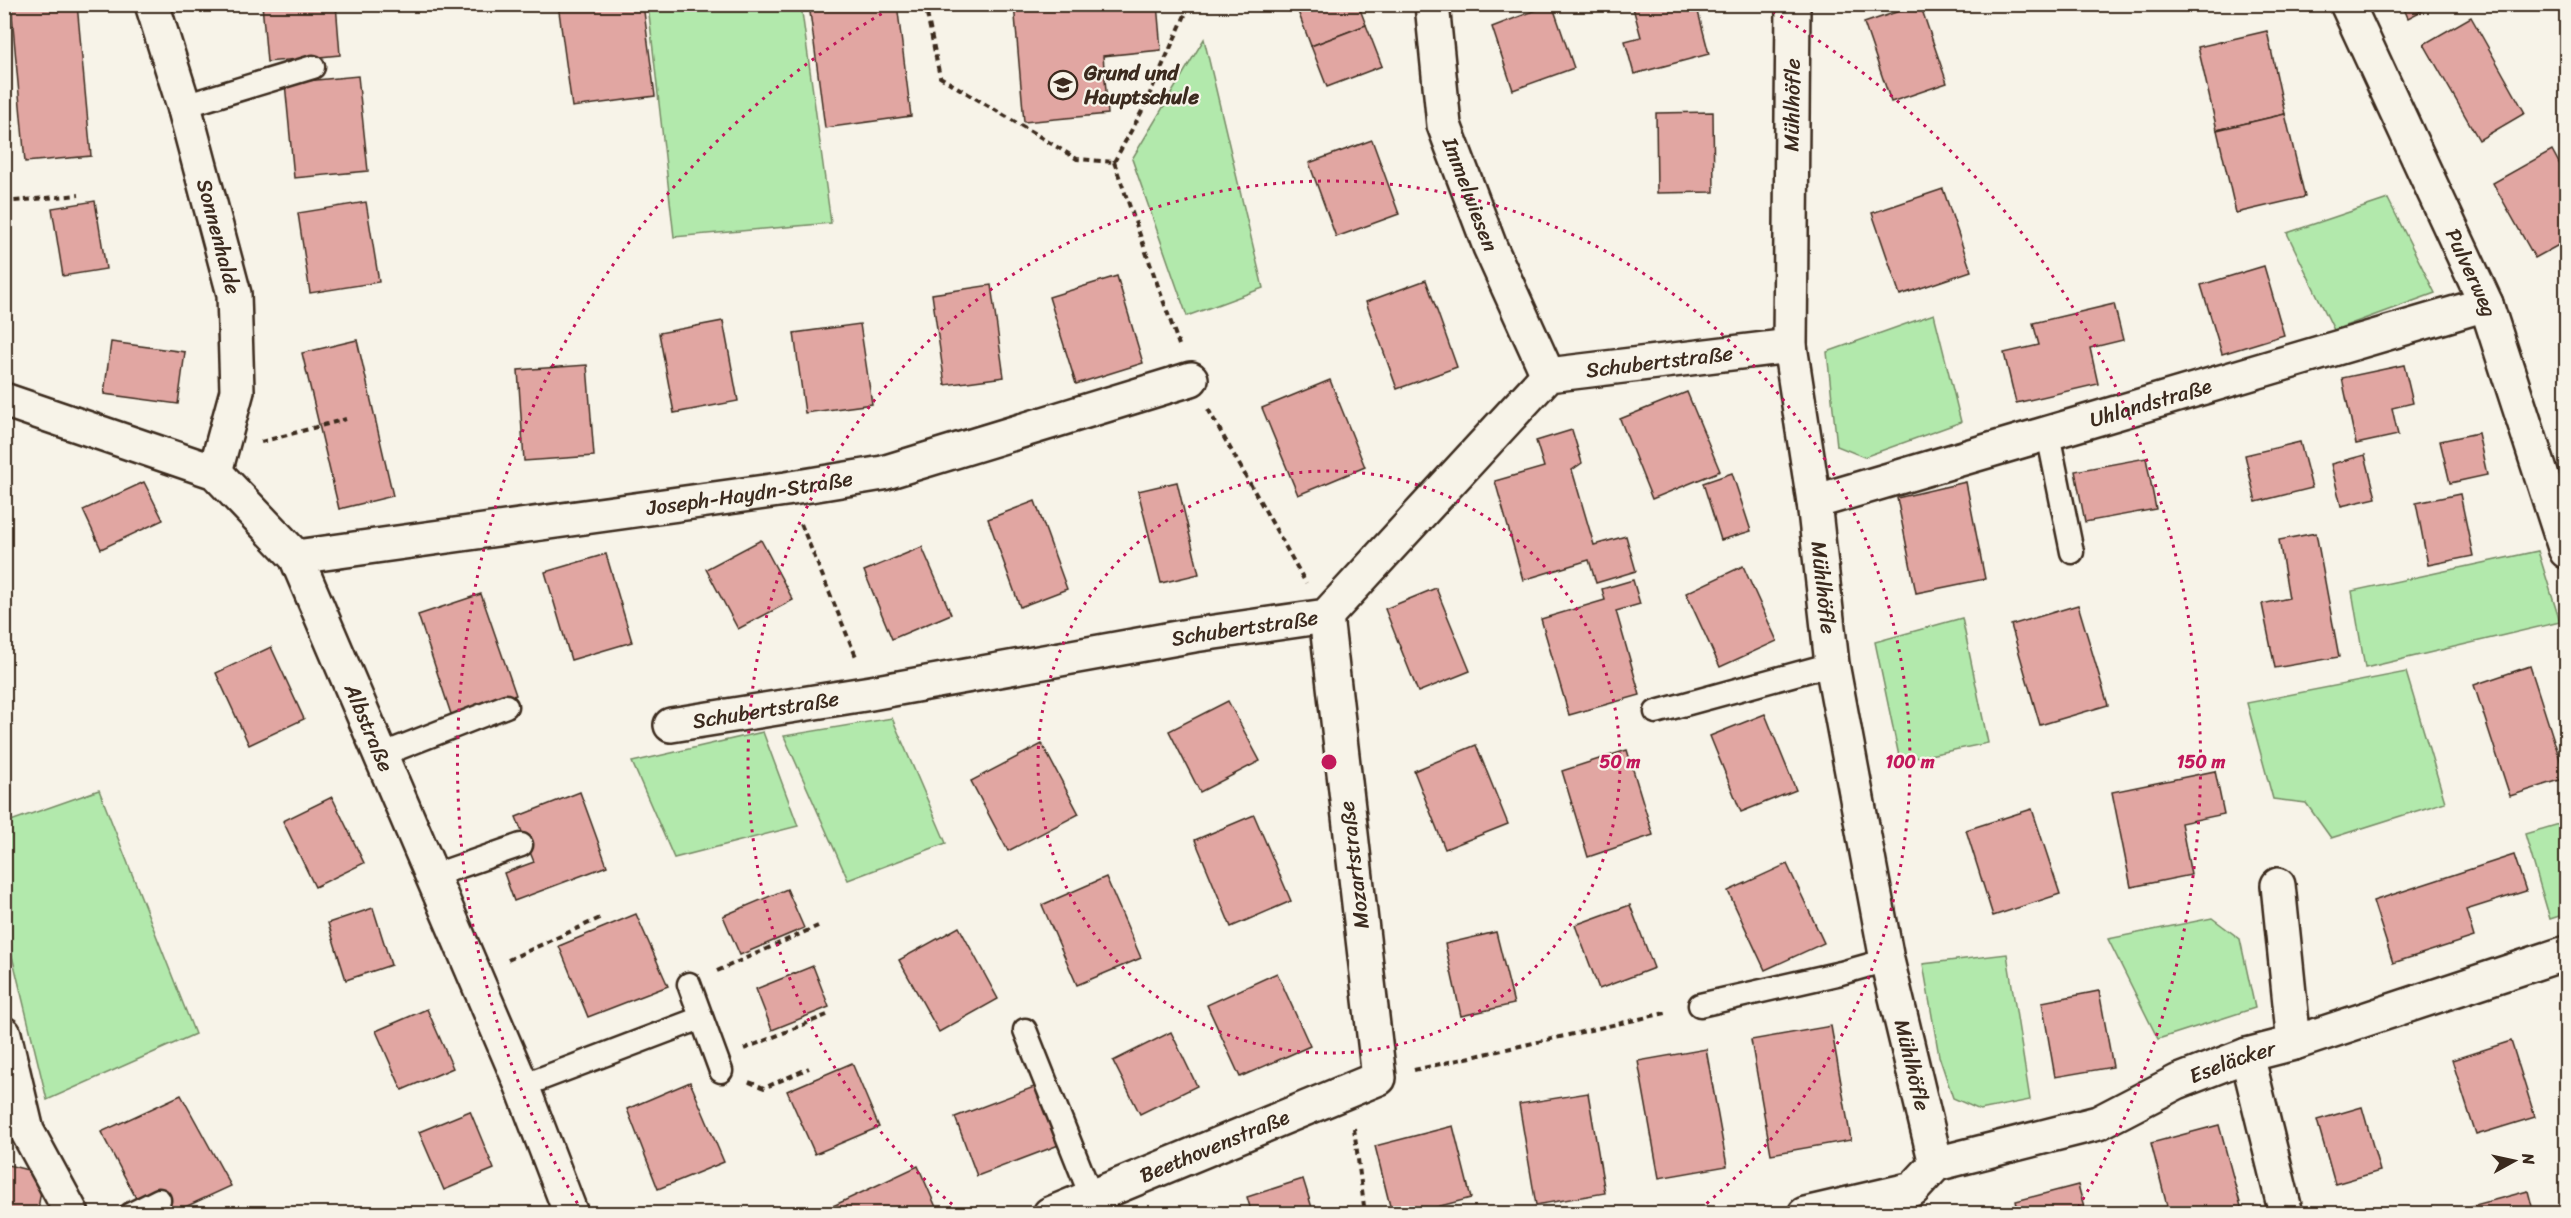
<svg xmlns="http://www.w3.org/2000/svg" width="2571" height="1218" viewBox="0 0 2571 1218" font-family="Sriracha,sans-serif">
  <rect width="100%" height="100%" fill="#f7f3e8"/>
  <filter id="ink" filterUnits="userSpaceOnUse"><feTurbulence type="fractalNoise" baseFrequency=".0167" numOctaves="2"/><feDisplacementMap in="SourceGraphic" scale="12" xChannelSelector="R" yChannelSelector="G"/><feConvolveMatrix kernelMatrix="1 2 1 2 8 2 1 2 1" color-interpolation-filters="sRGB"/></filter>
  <g filter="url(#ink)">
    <!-- green -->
    <g fill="#b2e9ac" stroke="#768a65" stroke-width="1.5">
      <polygon points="648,5 801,5 831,223 674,237"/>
      <polygon points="1204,39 1263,288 1187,316 1132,159"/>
      <polygon points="2388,199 2435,293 2334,330 2287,233"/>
      <polygon points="1934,314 1961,422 1864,457 1837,446 1827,352"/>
      <polygon points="2538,551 2560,622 2365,668 2352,591"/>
      <polygon points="1962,618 1988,743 1900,761 1875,642"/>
      <polygon points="2406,672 2445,802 2331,838 2306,803 2273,799 2247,703"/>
      <polygon points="892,718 946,843 848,880 784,736"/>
      <polygon points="763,732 798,826 674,858 632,762"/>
      <polygon points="99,790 195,1034 47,1100 5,927 5,823"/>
      <polygon points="2566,822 2566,914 2550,919 2525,834"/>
      <polygon points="2212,918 2240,939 2255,1008 2158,1039 2108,939"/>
      <polygon points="2007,954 2030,1100 1980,1110 1953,1098 1939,1056 1923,964"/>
    </g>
    <!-- building -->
    <g fill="#e1a6a2" stroke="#3b2a1e" stroke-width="1.5">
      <polygon points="11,4 77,4 91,156 25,162"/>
      <polygon points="262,4 336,4 340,55 267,62"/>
      <polygon points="558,4 643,4 655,96 572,107"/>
      <polygon points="809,4 897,4 911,116 825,128"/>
      <polygon points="1014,4 1157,4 1161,50 1103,56 1108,114 1024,122"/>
      <polygon points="1300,4 1358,4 1366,25 1311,46 1296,6"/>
      <polygon points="1552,4 1574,68 1513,90 1492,27"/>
      <polygon points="1632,4 1696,4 1709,54 1634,74 1625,41 1641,37"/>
      <polygon points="1920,4 1947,83 1891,102 1864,23"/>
      <polygon points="2402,4 2435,4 2408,18"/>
      <polygon points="2471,17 2525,113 2479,140 2424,44"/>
      <polygon points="1366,25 1382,66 1327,87 1311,46"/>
      <polygon points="2267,31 2285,114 2217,130 2198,47"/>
      <polygon points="358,76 368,171 294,178 285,83"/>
      <polygon points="1713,112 1714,192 1657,193 1656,113"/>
      <polygon points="2285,114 2305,197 2236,213 2217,130"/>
      <polygon points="1372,140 1399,214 1336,237 1309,163"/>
      <polygon points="2552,150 2566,176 2566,241 2535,258 2493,183"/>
      <polygon points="1943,189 1971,271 1900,295 1872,213"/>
      <polygon points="95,201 106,269 63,276 52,208"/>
      <polygon points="366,202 379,282 310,293 298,213"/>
      <polygon points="2264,266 2284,335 2222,354 2201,285"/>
      <polygon points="1117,276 1143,363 1076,384 1049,297"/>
      <polygon points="1426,280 1457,367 1397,389 1366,302"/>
      <polygon points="991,285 1004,377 945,385 932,294"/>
      <polygon points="2114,304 2123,340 2090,348 2098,384 2016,403 2004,353 2039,345 2033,323"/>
      <polygon points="723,321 738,401 674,413 659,333"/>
      <polygon points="860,324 872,404 805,413 794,333"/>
      <polygon points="357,340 393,496 339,509 302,353"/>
      <polygon points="111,342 185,352 178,404 104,394"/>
      <polygon points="587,365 594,456 524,461 518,370"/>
      <polygon points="2404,365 2413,403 2392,408 2398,435 2356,444 2342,378"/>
      <polygon points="1330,380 1365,467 1298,495 1262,408"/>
      <polygon points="1687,392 1720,471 1652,499 1620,419"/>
      <polygon points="1572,430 1582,463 1572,470 1594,545 1626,536 1636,571 1596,583 1589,560 1523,580 1495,481 1544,467 1536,441"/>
      <polygon points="2478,433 2487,475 2450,483 2440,441"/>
      <polygon points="2300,442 2312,488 2256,502 2245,455"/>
      <polygon points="2365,455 2376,498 2341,506 2331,464"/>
      <polygon points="2146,458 2156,509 2085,522 2075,471"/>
      <polygon points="1732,473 1751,531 1721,540 1703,483"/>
      <polygon points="144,482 163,520 101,549 83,510"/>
      <polygon points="1177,482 1199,574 1161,583 1138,491"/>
      <polygon points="1966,482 1985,579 1916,593 1897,498"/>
      <polygon points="2460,494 2473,556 2428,565 2416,503"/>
      <polygon points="1035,501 1067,589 1020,607 988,519"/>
      <polygon points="2316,533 2339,657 2275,668 2262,604 2289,598 2279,540"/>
      <polygon points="761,540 793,600 738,629 706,569"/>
      <polygon points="922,547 951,614 892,639 864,571"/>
      <polygon points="606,554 632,642 571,660 545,572"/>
      <polygon points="1743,566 1777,641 1720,667 1686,593"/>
      <polygon points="1633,580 1640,604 1616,611 1640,695 1569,715 1541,619 1605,600 1602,589"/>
      <polygon points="1436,588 1470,671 1418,692 1385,609"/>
      <polygon points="481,594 516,695 452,717 418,615"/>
      <polygon points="2078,605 2108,705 2040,725 2011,625"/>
      <polygon points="271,647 304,719 249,745 216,673"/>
      <polygon points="2530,666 2566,778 2510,796 2474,685"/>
      <polygon points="1228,701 1260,761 1200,792 1169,731"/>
      <polygon points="1765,714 1796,790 1741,812 1710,736"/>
      <polygon points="1042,744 1079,814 1008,851 971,781"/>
      <polygon points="1476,745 1508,824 1445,849 1414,771"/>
      <polygon points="1627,750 1653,835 1588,857 1562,771"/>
      <polygon points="2215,771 2224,814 2181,823 2191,875 2131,887 2112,792"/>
      <polygon points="580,792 607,866 514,901 504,873 534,862 516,817"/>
      <polygon points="332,797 364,863 315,887 283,821"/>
      <polygon points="2032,809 2060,894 1993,916 1966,830"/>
      <polygon points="1254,815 1291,901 1231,927 1195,840"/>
      <polygon points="2514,855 2526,891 2466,910 2474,937 2393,963 2373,901"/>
      <polygon points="1787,864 1824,943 1765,970 1728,891"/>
      <polygon points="1106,877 1141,958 1077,985 1042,905"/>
      <polygon points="787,889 804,928 740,955 723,916"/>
      <polygon points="1630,905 1654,968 1599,989 1575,925"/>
      <polygon points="373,908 391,965 346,980 328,923"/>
      <polygon points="636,914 668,986 588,1017 559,946"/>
      <polygon points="959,927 998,999 939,1032 899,960"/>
      <polygon points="1496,932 1514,1004 1461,1016 1445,944"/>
      <polygon points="813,966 829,1007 772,1030 756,989"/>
      <polygon points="1277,973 1310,1046 1240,1077 1207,1005"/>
      <polygon points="2099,991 2113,1067 2055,1077 2042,1002"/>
      <polygon points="427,1009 453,1068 402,1090 376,1031"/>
      <polygon points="1831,1026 1851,1140 1771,1154 1751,1040"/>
      <polygon points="1171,1032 1197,1086 1140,1114 1113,1061"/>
      <polygon points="2511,1041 2535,1117 2476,1135 2452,1060"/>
      <polygon points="1706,1049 1727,1166 1659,1178 1638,1061"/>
      <polygon points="852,1063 879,1127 815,1154 787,1091"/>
      <polygon points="690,1082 724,1162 658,1189 627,1109"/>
      <polygon points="1042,1084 1064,1143 977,1176 955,1117"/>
      <polygon points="1588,1093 1605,1193 1536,1205 1519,1104"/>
      <polygon points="181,1095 231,1186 170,1214 156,1189 136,1198 101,1132"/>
      <polygon points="2362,1107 2380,1171 2335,1184 2317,1120"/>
      <polygon points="470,1111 494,1169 444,1190 419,1132"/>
      <polygon points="2219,1125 2243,1214 2169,1214 2151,1143"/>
      <polygon points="1453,1126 1471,1198 1410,1214 1392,1214 1375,1146"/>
      <polygon points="4,1164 44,1174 37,1214 4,1214"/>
      <polygon points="918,1166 939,1214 816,1214"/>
      <polygon points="1303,1179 1314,1214 1252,1214 1247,1197"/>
      <polygon points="2078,1185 2086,1214 2019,1214 2016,1201"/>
      <polygon points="2528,1191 2534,1214 2465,1214 2464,1208"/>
    </g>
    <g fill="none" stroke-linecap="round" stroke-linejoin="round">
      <!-- service casing -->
      <g stroke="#3b2a1e" stroke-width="27">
        <g id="service">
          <polyline points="184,106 313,67"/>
          <polyline points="2048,434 2072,552"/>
          <polyline points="1656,712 1832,664"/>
          <polyline points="381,755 506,706"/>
          <polyline points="432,876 521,845"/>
          <polyline points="689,984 721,1071"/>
          <polyline points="1700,1005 1841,973 1887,960"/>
          <polyline points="1025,1030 1091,1196"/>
          <polyline points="522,1086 701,1018"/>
          <polyline points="131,1214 159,1200"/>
        </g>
      </g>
      <!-- minor casing -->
      <g stroke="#3b2a1e" stroke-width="38">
        <g id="minor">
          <path id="s1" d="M152,4L184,106L234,294L237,391L215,472"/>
          <path id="s2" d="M1432,4L1444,125L1490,247L1548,375"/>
          <path id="s3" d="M1793,4L1790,346L1814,502L1832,664L1887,960L1936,1164"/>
          <path id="s4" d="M2347,4L2486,304L2566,551"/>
          <path id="s5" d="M4,400L215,472L296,557L522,1086L571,1214"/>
          <path id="s6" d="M1814,502L2486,304"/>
          <path id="s7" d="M296,557L786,489L883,473L1191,379"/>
          <path id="s8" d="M671,725L871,693L1194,635L1326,616L1548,375L1790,346"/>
          <polyline points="2278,885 2294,1043"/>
          <polyline points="4,1034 27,1131 72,1214"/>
          <polyline points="2247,1055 2286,1214"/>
          <path id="s9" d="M1050,1214L1379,1078L1326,616"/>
          <path id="s10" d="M1805,1214L1913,1189L1936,1164L2098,1123L2177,1082L2247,1055L2294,1043L2566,953"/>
        </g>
      </g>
      <!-- path -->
      <g stroke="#3b2a1e" stroke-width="4" stroke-dasharray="6 4.5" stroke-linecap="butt">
        <polyline points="925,4 940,77 1077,159 1114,162"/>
        <polyline points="1114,162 1179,345"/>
        <polyline points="1114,162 1142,111 1190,4"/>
        <polyline points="4,202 79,195"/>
        <polyline points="1208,409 1306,583"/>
        <polyline points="261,442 346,419"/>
        <polyline points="801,524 857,659"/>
        <polyline points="508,960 600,918"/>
        <polyline points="717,971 818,926"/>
        <polyline points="744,1049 827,1015"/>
        <polyline points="1414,1070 1670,1012"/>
        <polyline points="749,1082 764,1088 809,1068"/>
        <polyline points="1354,1128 1365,1214"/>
      </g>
      <!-- service -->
      <use href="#service" stroke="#f7f3e8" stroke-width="22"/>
      <!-- minor -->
      <use href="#minor" stroke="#f7f3e8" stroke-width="33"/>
    </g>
  </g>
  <!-- distance rings -->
  <g fill="none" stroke="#c2185b" stroke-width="3" stroke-dasharray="3 6">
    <circle cx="1329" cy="762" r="291"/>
    <path d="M959 1210A581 581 0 1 1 1699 1210"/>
    <path d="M582 1211A872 872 0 0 1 893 7M1765 7A872 872 0 0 1 2076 1211"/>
  </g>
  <!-- icons -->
  <defs>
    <g id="school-ring" transform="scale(1.5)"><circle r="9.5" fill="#f7f3e8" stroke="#3b2a1e" stroke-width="1.5"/><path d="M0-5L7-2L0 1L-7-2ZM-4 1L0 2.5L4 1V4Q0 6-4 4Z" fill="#3b2a1e"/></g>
  </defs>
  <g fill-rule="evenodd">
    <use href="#school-ring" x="1063" y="85"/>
  </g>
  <g text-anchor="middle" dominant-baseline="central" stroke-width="4.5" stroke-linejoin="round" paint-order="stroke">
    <!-- poi labels -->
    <g font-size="21" font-weight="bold" fill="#3b2a1e" stroke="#f7f3e8" text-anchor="start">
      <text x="1084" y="73">Grund und<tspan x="1084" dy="24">Hauptschule</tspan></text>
    </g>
    <!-- street labels -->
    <g font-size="21" fill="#3b2a1e" stroke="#f7f3e8">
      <text transform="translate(1792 105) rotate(-89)">Mühlhöfle</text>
      <text stroke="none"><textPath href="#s2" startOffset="196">Immelwiesen</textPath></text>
      <text stroke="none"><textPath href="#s1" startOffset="242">Sonnenhalde</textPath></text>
      <text stroke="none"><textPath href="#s4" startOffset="296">Pulverweg</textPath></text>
      <text stroke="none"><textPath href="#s8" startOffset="1104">Schubertstraße</textPath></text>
      <text stroke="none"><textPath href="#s6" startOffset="351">Uhlandstraße</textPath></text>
      <text stroke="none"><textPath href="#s7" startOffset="458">Joseph-Haydn-Straße</textPath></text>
      <text stroke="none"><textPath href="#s3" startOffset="586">Mühlhöfle</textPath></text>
      <text stroke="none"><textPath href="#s8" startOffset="582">Schubertstraße</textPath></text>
      <text stroke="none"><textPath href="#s8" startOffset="96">Schubertstraße</textPath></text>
      <text stroke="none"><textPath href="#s5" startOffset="526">Albstraße</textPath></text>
      <text transform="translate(1354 865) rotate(-97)">Mozartstraße</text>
      <text stroke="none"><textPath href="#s10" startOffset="460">Eseläcker</textPath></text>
      <text stroke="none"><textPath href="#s3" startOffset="1072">Mühlhöfle</textPath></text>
      <text stroke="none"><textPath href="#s9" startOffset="178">Beethovenstraße</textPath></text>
    </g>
  </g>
  <circle cx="1329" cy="762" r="9" fill="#c2185b" stroke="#f7f3e8" stroke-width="3"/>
  <g font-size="18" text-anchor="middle" font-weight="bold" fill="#c2185b" stroke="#f7f3e8" stroke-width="4.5" stroke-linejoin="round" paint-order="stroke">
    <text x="1620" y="768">50 m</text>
    <text x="1910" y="768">100 m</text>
    <text x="2201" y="768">150 m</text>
  </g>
  <!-- margin -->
  <rect width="2571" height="1218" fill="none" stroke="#f7f3e8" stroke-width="24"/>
  <rect x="12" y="12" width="2547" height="1194" fill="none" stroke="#3b2a1e" stroke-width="2" filter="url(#ink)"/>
  <!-- north arrow -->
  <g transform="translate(2514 1161) rotate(82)" stroke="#f7f3e8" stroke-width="4.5" paint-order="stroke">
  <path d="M0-4.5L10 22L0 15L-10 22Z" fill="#3b2a1e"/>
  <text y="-9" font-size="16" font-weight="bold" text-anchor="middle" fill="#3b2a1e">N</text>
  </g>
</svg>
